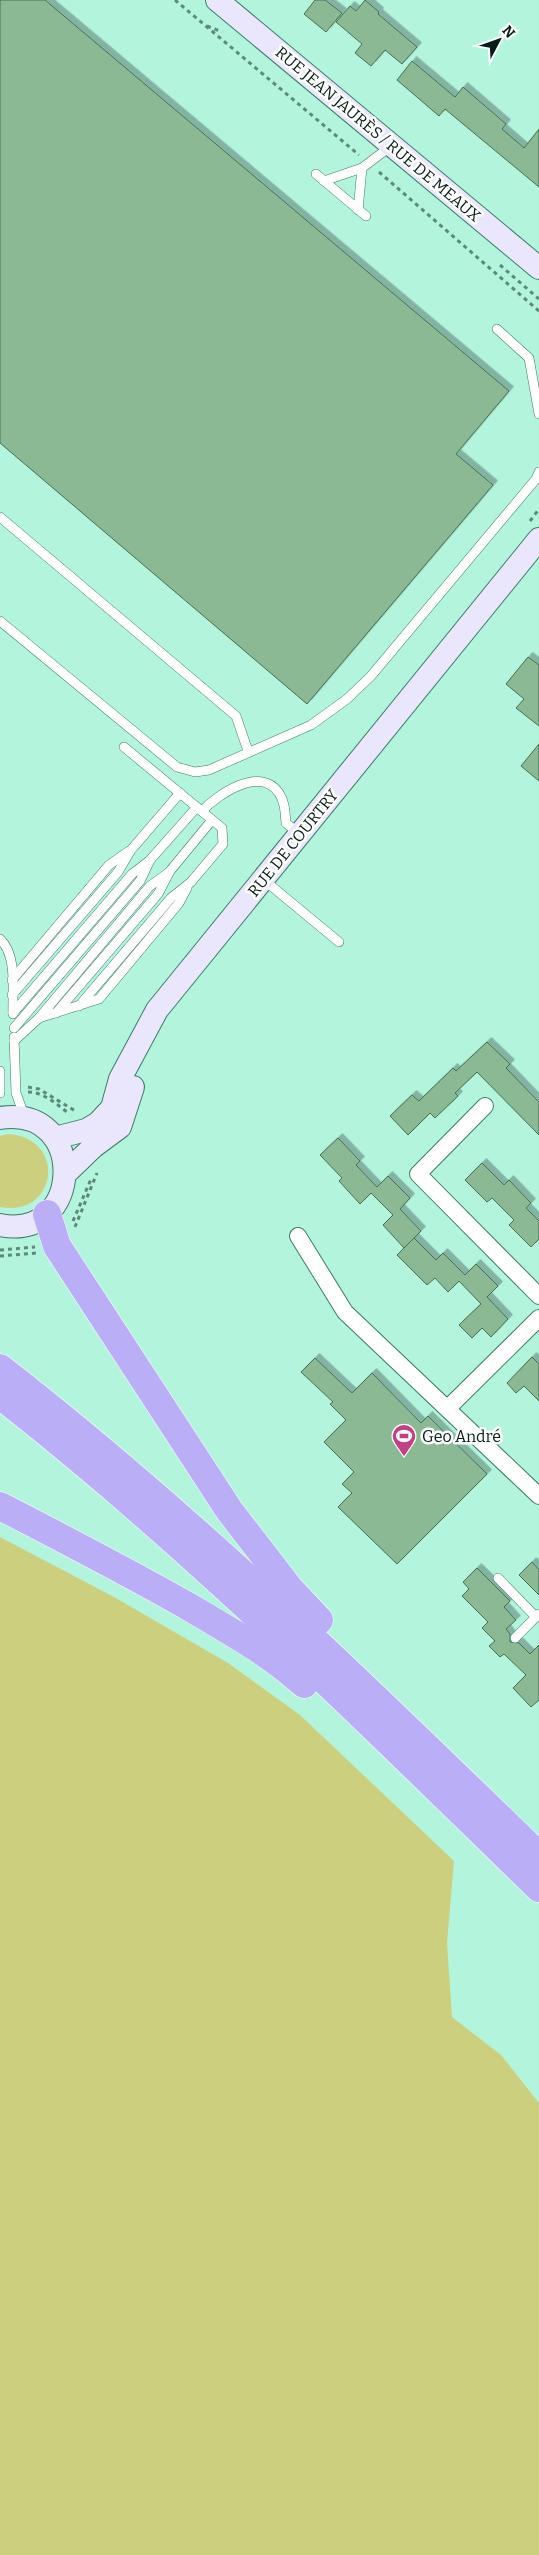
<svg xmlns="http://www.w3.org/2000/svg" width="539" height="2555" viewBox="0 0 539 2555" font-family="Bitter,serif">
  <defs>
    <filter id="shadow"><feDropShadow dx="4.5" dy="-4.5" stdDeviation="0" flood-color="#0004"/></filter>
  </defs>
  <rect width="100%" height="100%" fill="#b3f4dd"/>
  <!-- green -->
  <g fill="#ccd07e">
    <path d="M8,1134C68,1138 57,1218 0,1207V1136Z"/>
    <polygon points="0,1537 114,1597 228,1663 300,1715 454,1861 447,1943 452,2017 501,2055 539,2103 539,2555 0,2555"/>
  </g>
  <!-- building -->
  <g fill="#8ab994" stroke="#44704e" filter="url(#shadow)">
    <polygon points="0,0 45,0 509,391 456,454 493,485 307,704 0,443"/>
    <polygon points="315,0 325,0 342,13 326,32 304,14"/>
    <polygon points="365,0 379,12 378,14 417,47 402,64 385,50 371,66 355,53 362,44 336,22 350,6 356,11"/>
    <polygon points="412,61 455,97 463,87 506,124 502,129 524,148 539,129 539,187 445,109 439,116 397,80"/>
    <polygon points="528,657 539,665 539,726 516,708 524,699 506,684"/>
    <polygon points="539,744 539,781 521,766"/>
    <polygon points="487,1042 510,1064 506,1068 539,1102 539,1135 477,1072 455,1093 458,1096 435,1118 430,1113 408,1135 390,1116 412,1095 419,1101 453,1068 456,1071"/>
    <polygon points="338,1138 360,1161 356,1165 377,1187 388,1176 410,1198 400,1209 421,1231 404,1248 383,1225 393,1215 371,1193 360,1204 339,1181 342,1178 320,1155"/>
    <polygon points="482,1163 504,1185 509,1180 531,1203 526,1208 539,1221 539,1239 531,1247 509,1225 514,1220 492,1198 487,1202 465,1180"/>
    <polygon points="414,1238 436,1260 443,1253 465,1275 476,1264 498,1286 487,1297 508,1319 491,1337 482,1328 472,1338 459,1325 481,1304 459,1281 448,1292 435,1278 427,1285 397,1255"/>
    <polygon points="532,1357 539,1364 539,1401 524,1386 516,1393 507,1383"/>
    <polygon points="315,1358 352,1393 372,1373 421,1423 428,1416 487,1474 397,1564 338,1507 352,1493 342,1484 354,1472 324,1442 346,1420 330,1404 333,1402 301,1372"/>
    <polygon points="532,1562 539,1570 539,1595 519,1575"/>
    <polygon points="477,1568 510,1601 504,1607 516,1620 506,1629 510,1634 510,1642 519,1643 530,1654 539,1645 539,1700 531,1707 513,1688 526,1675 504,1654 500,1657 489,1646 495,1641 482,1628 488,1622 462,1596 469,1589 463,1582"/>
  </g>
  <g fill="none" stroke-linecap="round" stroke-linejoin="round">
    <!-- lane casing -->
    <g stroke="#3c7b67" stroke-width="10">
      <g id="lane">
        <polyline points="316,174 366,216"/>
        <polyline points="324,181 362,168 391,146"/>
        <polyline points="358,210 362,168"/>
        <polyline points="497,329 529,358 539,414"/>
        <polyline points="0,517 236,716 248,751"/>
        <polyline points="0,621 177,767 195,772 209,770 311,725 347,699 371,676 536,479 539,472"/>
        <path d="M202,811C217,795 260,765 279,793C285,802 285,812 286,823L299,834"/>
        <polyline points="264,880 339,942"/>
        <path d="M0,939C18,956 12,992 13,1014"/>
        <polyline points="12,980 109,865 129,851"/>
        <polyline points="12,995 118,872 131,850 180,793"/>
        <polyline points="79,1006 171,898 191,882 223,844 222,828 124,747"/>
        <polyline points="13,1013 132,874 149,861"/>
        <polyline points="56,1013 158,894 170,871 212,820"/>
        <polyline points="39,1018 150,886 168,873"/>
        <polyline points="14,1028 140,881 150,860 197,807"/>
        <polyline points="14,1037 16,1093 25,1118"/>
        <polyline points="14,1041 39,1018 99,999 179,903 187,888"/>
        <polyline points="0,1071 0,1093"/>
        <polyline points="498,1578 536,1617"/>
        <polyline points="515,1638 539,1614"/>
      </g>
    </g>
    <!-- street casing -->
    <g stroke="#3c7b67" stroke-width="18">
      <g id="street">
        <polyline points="485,1106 418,1174 539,1296"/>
        <polyline points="298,1236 345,1312 539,1496"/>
        <polyline points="448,1408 539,1318"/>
      </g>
    </g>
    <!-- secondary casing -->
    <g stroke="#3c7b67" stroke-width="24">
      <g id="secondary">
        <polyline points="217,0 539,268"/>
        <path d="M0,1118C88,1104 84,1242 0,1225"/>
        <polyline points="55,1138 86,1130 98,1123 112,1108 120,1079 157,1010 539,539"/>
        <polyline points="66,1173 93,1147 120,1127 133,1087"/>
      </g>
    </g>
    <!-- highway casing -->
    <g stroke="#fff" stroke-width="29">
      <g id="highway">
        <polyline points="47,1214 57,1246 229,1510 289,1588 319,1620"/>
        <path d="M0,1368C192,1517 365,1687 539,1856"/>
        <path d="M0,1395C192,1545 364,1718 539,1888"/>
        <path d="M0,1506C64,1539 128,1572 191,1608C231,1632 270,1653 304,1684"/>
      </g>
    </g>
    <!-- path -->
    <g stroke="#5c8a7a" stroke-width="3" stroke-dasharray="4 4" stroke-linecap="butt">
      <polyline points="175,0 359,155"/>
      <polyline points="207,26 222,32"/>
      <polyline points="379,172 539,311"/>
      <polyline points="500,265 539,299"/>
      <polyline points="530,521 539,509"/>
      <polyline points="28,1087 39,1089 77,1112"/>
      <path d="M28,1092C43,1092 57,1104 68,1113"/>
      <polyline points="73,1221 91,1179"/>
      <polyline points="75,1227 97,1173"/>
      <polyline points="0,1250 35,1247"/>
      <polyline points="0,1256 37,1253"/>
    </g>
    <!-- lane -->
    <use href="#lane" stroke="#fff" stroke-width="9"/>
    <!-- street -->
    <use href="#street" stroke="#fff" stroke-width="16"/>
    <!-- secondary -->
    <use href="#secondary" stroke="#eae7fc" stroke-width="22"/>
    <!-- highway -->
    <use href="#highway" stroke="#baaff6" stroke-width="28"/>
  </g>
  <!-- icons -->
  <defs>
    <g id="stadium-pin" transform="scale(1.25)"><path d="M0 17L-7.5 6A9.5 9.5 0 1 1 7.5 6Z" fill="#c34087" stroke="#fff"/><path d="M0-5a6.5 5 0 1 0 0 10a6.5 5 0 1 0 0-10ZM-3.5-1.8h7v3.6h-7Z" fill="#fff"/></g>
  </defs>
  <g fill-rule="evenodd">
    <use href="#stadium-pin" x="404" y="1436"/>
  </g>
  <g text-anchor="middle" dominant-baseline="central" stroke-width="5" stroke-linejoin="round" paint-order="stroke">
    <!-- street labels -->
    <g font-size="16" fill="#031d16" stroke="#fff">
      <text transform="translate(378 134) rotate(40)">RUE JEAN JAURÈS / RUE DE MEAUX</text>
      <text transform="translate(293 843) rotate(-51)">RUE DE COURTRY</text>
    </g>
    <!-- poi labels -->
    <g font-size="16" fill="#031d16" stroke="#fff" text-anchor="start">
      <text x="422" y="1436">Geo André</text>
    </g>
  </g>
  <!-- north arrow -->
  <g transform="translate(499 40) rotate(49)" stroke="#ffffff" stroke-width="4" paint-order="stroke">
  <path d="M0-4L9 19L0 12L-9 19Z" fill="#031d16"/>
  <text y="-8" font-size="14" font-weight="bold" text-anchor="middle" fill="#031d16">N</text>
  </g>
</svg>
